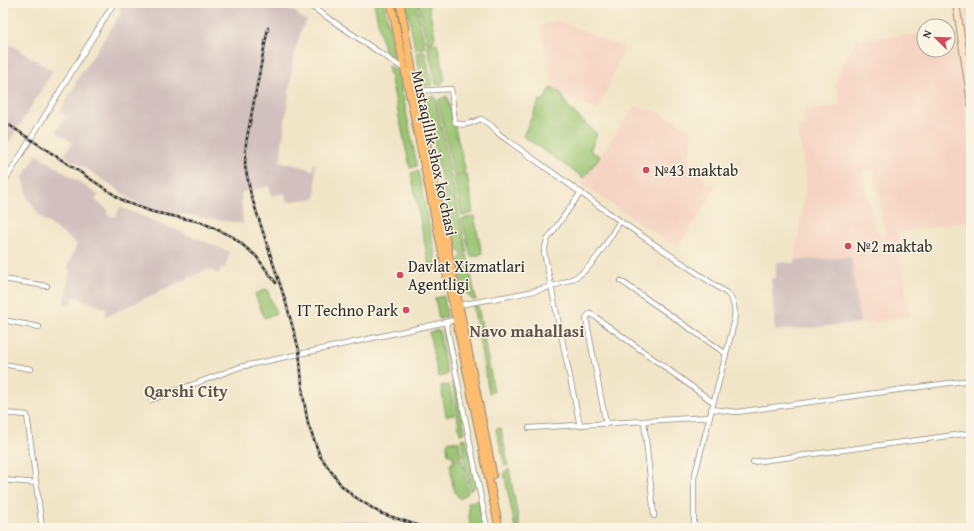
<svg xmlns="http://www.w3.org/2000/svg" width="974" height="531" viewBox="0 0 974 531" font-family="'Gentium Book Plus',serif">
  <rect width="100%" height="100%" fill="#fcf5e5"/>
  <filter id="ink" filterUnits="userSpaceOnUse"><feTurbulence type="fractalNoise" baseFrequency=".025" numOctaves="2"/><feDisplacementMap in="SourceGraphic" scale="8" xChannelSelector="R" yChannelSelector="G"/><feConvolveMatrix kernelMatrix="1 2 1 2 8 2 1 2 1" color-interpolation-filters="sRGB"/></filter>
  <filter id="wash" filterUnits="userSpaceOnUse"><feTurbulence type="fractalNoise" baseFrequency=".012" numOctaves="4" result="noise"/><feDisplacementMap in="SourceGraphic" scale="16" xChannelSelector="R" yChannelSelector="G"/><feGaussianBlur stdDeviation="0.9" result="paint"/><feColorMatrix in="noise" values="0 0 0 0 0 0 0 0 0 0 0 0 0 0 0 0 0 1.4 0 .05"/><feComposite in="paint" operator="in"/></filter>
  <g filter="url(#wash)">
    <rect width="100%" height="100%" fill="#f1e5c7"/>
    <!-- built -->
    <g fill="#f5d3c2" fill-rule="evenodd">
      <polygon points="963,3 971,3 971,51 970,51"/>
      <polygon points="557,20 624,48 598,111 550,88 552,84 541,26"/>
      <path d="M954,32L971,154V195L968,196L971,220L897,233L910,317L860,323L851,257L795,260L806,181L797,126L805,123L804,111L840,105L835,83L856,39L924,34V50H948V33ZM874,169L885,235L882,236L875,230L862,172Z"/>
      <polygon points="635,106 659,112 692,130 689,162 699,161 705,184 716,182 716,189 677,248 581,184"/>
    </g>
    <!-- industrial -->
    <g fill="#d1c0bd">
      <polygon points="121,3 282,3 307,21 302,28 294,54 280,161 313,170 313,164 315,163 316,198 287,202 285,193 271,196 269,186 241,193 243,224 150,209 139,205 110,184 64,155 73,142 56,132 66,116 60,112 76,84 75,83 122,12 119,7"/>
      <polygon points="3,40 53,71 5,149 3,147"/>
      <polygon points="37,154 98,195 95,200 108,210 107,215 116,217 120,207 230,252 224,269 221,268 219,274 208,269 109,315 105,316 106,309 74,296 70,305 64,303 70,270 67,268 77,244 39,216 28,198 23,177"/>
      <polygon points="851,257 860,323 775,331 771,278 776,278 776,262 795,263 795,260"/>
      <polygon points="337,520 360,521 419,528 339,528"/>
    </g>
    <!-- green -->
    <g fill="#9ac572" stroke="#62784e">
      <polygon points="374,3 384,3 395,56 394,57 385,55"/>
      <polygon points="406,3 416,3 425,48 415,50"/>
      <polygon points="418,3 428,3 435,37 433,42 427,43"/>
      <polygon points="437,43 445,80 441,84 436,84 427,45"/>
      <polygon points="425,51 432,85 423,86 416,53"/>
      <polygon points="388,66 398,71 417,166 410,168"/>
      <polygon points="550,88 561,93 568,107 597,134 590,151 600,156 584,178 523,136 540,99 543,101"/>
      <polygon points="435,96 467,253 462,254 454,242 425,98"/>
      <polygon points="447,96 465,168 464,173 454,176 438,100"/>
      <polygon points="418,171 437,263 429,265 411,173"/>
      <polygon points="467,174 473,213 462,216 454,177"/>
      <polygon points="474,216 482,254 471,257 462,219"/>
      <path d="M467,255L476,300H474C462,296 456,263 461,256Z"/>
      <polygon points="267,289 276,313 264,318 255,294"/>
      <polygon points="444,296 447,317 439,319 435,298"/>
      <polygon points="473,306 478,306 494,392 489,393"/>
      <polygon points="442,329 445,329 454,374 451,375"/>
      <polygon points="439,330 447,373 446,375 440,377 438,376 429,332"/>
      <polygon points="452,381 456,381 465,431 462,434 460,434"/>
      <polygon points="449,385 455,415 446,416 441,386"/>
      <polygon points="501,428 508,465 505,466 496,429"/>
      <polygon points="466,438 477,482 476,486 470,491 461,439"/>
      <polygon points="449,441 459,442 461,457 453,458 452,455 448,455 447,445"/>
      <path d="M462,459L468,493L460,499C451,491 452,475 450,464H453V460Z"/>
      <polygon points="509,469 520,528 515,528 504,472"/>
      <polygon points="479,500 483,527 470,528 468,502"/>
    </g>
  </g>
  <g filter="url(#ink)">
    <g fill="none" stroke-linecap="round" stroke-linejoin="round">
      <!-- street casing -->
      <g stroke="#8e8879" stroke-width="6">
        <g id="street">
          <polyline points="306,3 413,75"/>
          <path d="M416,91L451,89L455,122C462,128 473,122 481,119L492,126L499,134L620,221L728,294C736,304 735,311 734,323L694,478V528"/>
          <polyline points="3,184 114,3"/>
          <polyline points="3,279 47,286"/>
          <polyline points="621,281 725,353"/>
          <path d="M460,305C489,299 561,290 582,273C598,260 609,238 620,221"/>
          <polyline points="3,320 39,327"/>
          <polyline points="446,323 487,528"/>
          <polyline points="3,364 31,369"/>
          <polyline points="151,400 240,367 455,320"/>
          <polyline points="711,409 737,412 971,380"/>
          <polyline points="3,413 27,415 42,528"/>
          <polyline points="644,421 654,516"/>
          <polyline points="606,424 586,318 590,313 713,402"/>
          <polyline points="580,426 544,252 547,240 581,192"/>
          <polyline points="529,428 709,417"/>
          <polyline points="753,462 971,433"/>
          <polyline points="3,480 36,483"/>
        </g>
      </g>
      <!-- secondary casing -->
      <g stroke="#8e8879" stroke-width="8">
        <polyline id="secondary" points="956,3 971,104"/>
      </g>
      <!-- primary casing -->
      <g stroke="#8e8879" stroke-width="9">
        <g id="primary">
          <polyline points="391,3 499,528"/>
          <polyline points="400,3 416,91 493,475"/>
        </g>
      </g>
      <!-- street -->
      <use href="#street" stroke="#fff" stroke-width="4.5"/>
      <!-- secondary -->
      <use href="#secondary" stroke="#fee4c6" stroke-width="6"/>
      <!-- primary -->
      <use href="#primary" stroke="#fdbc70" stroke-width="7"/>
      <!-- rail casing -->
      <g stroke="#2b2b2b" stroke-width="2.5">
        <g id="rail">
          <polyline points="268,28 246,143 245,166 251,195 286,303 299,350 303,395 308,424 320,456 341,485 352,495 380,513 426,528"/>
          <polyline points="3,121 125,202 153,212 201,222 233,237 256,256 276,283"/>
        </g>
      </g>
      <!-- rail -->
      <use href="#rail" stroke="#fcf5e5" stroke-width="1" stroke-dasharray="3" stroke-linecap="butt"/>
    </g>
  </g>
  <!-- markers -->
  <g fill="#d1495b" stroke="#fcf5e5" stroke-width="1.5">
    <circle cx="646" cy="170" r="4"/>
    <circle cx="848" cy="246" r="4"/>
    <circle cx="400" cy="275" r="4"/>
    <circle cx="406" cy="310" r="4"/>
  </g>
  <g text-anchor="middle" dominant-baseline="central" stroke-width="3" stroke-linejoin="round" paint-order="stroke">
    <!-- street labels -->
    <g font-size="16" fill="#2b2b2b" stroke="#fcf5e5">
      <text transform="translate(435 153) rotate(78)">Mustaqillik shox ko'chasi</text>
    </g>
    <!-- poi labels -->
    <g font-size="16" fill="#2b2b2b" stroke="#fcf5e5" text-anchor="start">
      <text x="654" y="170">№43 maktab</text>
      <text x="856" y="246">№2 maktab</text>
      <text x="408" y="266">Davlat Xizmatlari<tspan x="408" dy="18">Agentligi</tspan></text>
      <text x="398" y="310" text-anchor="end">IT Techno Park</text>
    </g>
    <!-- neighbourhood labels -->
    <g font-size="17" font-weight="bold" fill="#625349" stroke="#fcf5e5">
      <text x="527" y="330">Navo mahallasi</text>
      <text x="186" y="390">Qarshi City</text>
    </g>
  </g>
  <!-- margin -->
  <rect width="974" height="531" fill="none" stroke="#fcf5e5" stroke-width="16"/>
  <!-- north arrow -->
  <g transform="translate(936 38) rotate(293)"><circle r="19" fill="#fcf5e5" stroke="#a8a49b"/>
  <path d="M0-3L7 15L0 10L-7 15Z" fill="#d1495b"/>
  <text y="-6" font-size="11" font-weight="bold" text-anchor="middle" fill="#2b2b2b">N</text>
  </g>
</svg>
